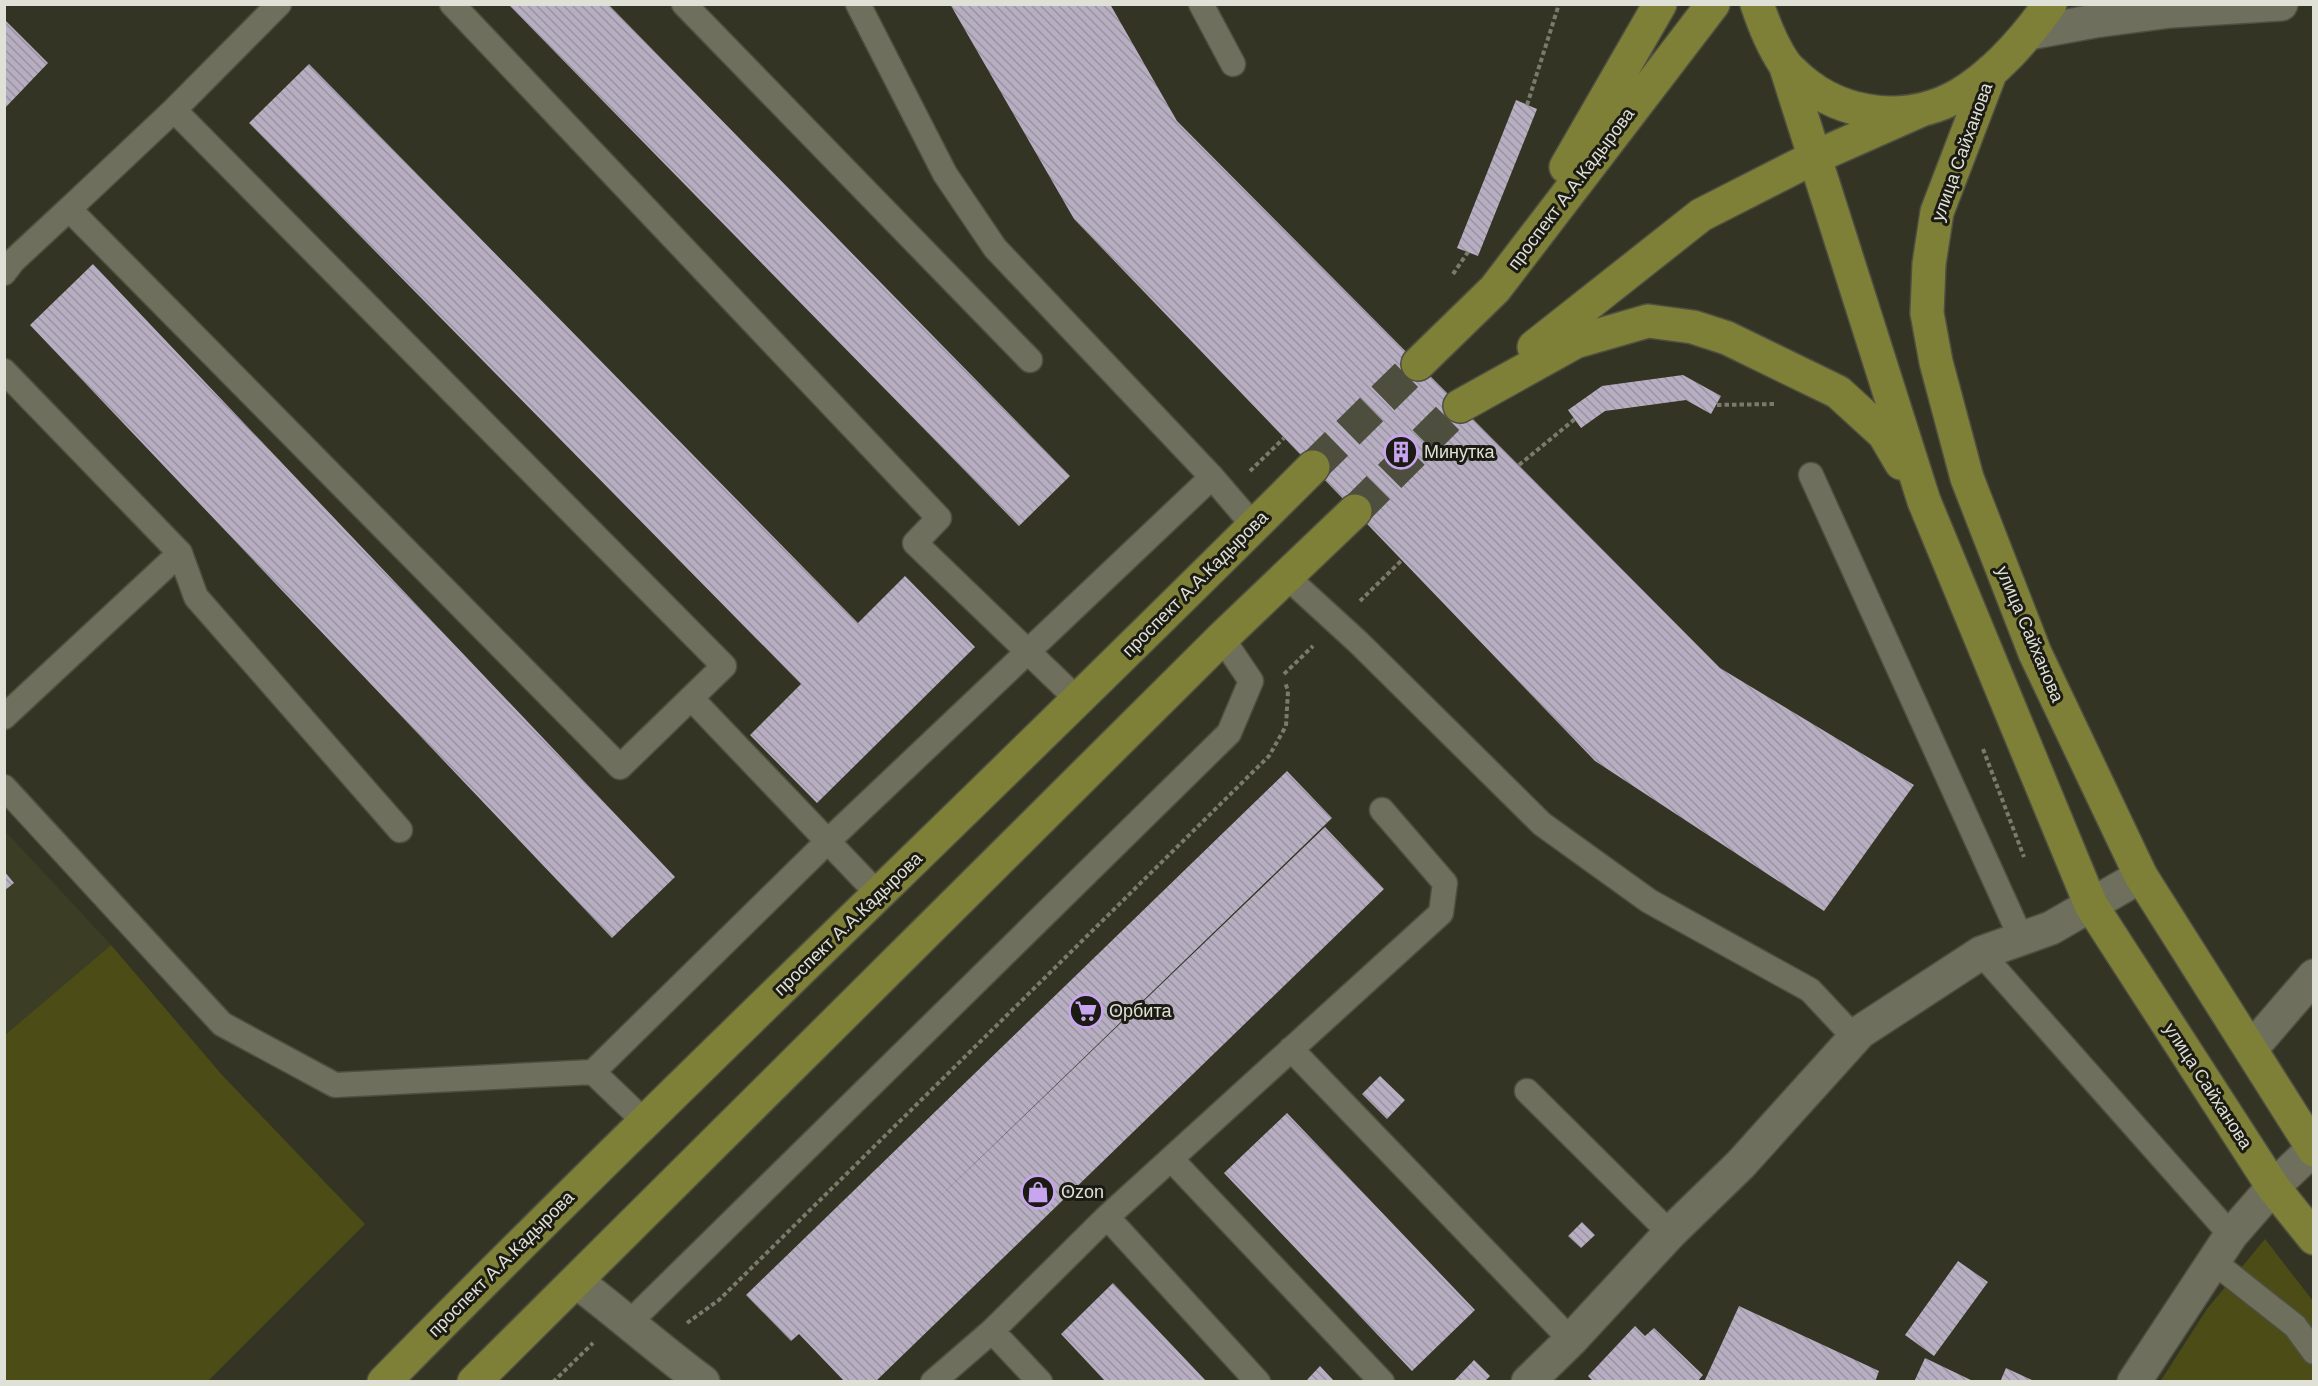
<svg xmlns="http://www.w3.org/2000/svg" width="2318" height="1386" font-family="Helvetica,sans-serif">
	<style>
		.built { fill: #3c3d25 }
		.green { fill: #4c4d16 }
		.building { fill: url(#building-back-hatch) }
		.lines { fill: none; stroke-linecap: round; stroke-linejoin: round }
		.primary-tunnel { stroke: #4d4e3e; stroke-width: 33; stroke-dasharray: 33 16; stroke-linecap: butt }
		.lane-casing { stroke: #4e4f40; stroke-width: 27 }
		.street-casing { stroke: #4e4f40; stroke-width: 36 }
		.secondary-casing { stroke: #4e4f40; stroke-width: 36 }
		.primary-casing { stroke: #4e4f40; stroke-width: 36 }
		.path { stroke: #7a7b6c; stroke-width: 4; stroke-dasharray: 4.5 3; stroke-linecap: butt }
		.lane { stroke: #6e6f5c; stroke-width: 24 }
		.street { stroke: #6e6f5c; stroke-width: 33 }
		.secondary { stroke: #6e6f5c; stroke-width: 33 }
		.primary { stroke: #7f8037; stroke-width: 33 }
		.labels { text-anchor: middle; stroke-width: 6; stroke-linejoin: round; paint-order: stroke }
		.street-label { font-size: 18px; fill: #e0e1d6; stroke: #1b1b13 }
		.poi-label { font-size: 18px; fill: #e0e1d6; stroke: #1b1b13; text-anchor: start }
	</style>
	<defs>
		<pattern id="building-back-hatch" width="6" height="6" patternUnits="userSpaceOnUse" patternTransform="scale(1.5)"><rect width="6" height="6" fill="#b7aec2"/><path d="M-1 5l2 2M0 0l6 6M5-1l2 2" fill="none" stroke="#9a94a2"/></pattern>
	</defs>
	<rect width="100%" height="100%" fill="#333423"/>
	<path class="built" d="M5 831 111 945 5 1035Z"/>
	<path class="green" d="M111 945 222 1075 365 1224 208 1381H5V1035Z
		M2265 1239 2313 1301V1381L2160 1382 2207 1309Z"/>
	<path class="building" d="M508 4H608L1070 476 1019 526Z
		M950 4H1110L1177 121 1720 668 1914 785 1824 911 1595 761 1074 219Z
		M5 20 48 63 5 108Z
		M309 64 858 623 905 576 975 647 817 803 750 735 801 684 249 123Z
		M1516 100 1537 109 1478 256 1457 248Z
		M93 264 675 877 612 938 30 325Z
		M1683 375 1721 396 1711 414 1686 400 1605 411 1581 428 1568 410 1602 386Z
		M1287 771 1332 818 923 1213 1325 827 1384 889 875 1382H845L799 1334 791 1341 746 1295Z
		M4 871 14 883 4 891Z
		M1380 1076 1405 1100 1387 1119 1362 1094Z
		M1287 1113 1475 1310 1412 1371 1224 1173Z
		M1582 1222 1595 1235 1581 1248 1568 1236Z
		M1958 1261 1988 1282 1934 1356 1905 1335Z
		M1113 1283 1207 1382H1106L1061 1334Z
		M1739 1306 1879 1371 1875 1382H1704Z
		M1635 1326 1645 1336 1654 1328 1703 1375 1697 1382H1594L1588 1376Z
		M1925 1358 1975 1382H1914Z
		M1474 1360 1490 1376 1484 1382H1453Z
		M1320 1366 1335 1382H1305Z
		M2006 1368 2036 1382H2000Z"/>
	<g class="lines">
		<path class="primary-tunnel" d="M1313 467 1418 364
			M1355 511 1460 406"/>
		<defs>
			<path id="lane" d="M452 4 939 518 915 543 1078 700
				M684 4 1030 360
				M858 4 945 174 995 248 1212 477 1254 526
				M1201 4 1233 64
				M174 110 69 209 620 767 724 666 174 110 279 4
				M4 273 13 261 69 209
				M4 371 180 553 196 597 400 830
				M1811 475 2022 940
				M1287 577 1358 642 1542 824 1649 901 1810 990 1855 1038
				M691 698 878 894
				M4 717 180 553
				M4 787 222 1024 335 1085 593 1072 644 1121
				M1981 953 2231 1235
				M1291 1049 1571 1340
				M593 1072 827 842 1212 477
				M1527 1091 1670 1233
				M1171 1159 1382 1382
				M1107 1217 1258 1382
				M2214 1262 2295 1326 2314 1352
				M629 1323 1229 733 1251 681 1222 638
				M992 1331 1040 1382
				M933 1382 992 1331 1107 1217 1441 913 1445 883 1382 810"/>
			<path id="street" d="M2251 1049 2314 976
				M576 1281C619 1314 659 1349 703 1382
				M1528 1382 1571 1340 1670 1233 1741 1164 1860 1032 1981 953 2051 928 2141 876
				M2134 1382 2231 1235 2273 1187 2313 1149"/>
			<path id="secondary" d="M2029 33 2095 21 2171 11 2281 4"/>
			<path id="primary" d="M1757 4C1764 25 1772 45 1784 63 1788 69 1795 74 1800 79 1844 117 1908 124 1959 95 1996 73 2025 39 2050 4
				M1785 64 1924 501 2091 905 2273 1187 2314 1238
				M1991 71 1937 212 1929 264 1927 313 1936 362 1967 478 2035 653 2141 876 2314 1150
				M1566 167 1660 4
				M1534 347 1701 215 1813 158 1919 111
				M1418 364 1495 289 1713 4
				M1460 406 1575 342 1648 321 1693 327 1727 338 1838 392 1884 434 1901 463
				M384 1382C689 1072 1006 775 1313 467
				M474 1382 1222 638 1355 511"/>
		</defs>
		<use href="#lane" class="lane-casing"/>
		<use href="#street" class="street-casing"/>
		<use href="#secondary" class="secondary-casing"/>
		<use href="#primary" class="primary-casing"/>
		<path class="path" d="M1527 105 1559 4
			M1453 274 1468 252
			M1717 405 1774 404
			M1519 465 1575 419
			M1250 471 1284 438
			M1360 601 1402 560
			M1284 674 1313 646
			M1983 749 2024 857
			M687 1323 719 1300 1269 756 1286 726 1288 691 1285 682
			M553 1382 593 1343"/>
		<use href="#lane" class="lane"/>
		<use href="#street" class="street"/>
		<use href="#secondary" class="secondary"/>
		<use href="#primary" class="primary"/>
	</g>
	<defs>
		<symbol id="building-ring" viewBox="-11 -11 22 22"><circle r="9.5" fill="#1b1b13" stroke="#c8a6ef" stroke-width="1.5"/><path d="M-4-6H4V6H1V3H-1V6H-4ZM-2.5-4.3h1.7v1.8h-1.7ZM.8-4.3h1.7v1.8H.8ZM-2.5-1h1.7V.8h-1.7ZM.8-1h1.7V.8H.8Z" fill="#c8a6ef"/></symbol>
		<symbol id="supermarket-ring" viewBox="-11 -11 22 22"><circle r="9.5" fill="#1b1b13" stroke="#c8a6ef" stroke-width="1.5"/><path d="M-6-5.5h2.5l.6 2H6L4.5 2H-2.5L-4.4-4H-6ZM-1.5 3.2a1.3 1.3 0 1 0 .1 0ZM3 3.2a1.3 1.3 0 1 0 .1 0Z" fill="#c8a6ef"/></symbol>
		<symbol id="shop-ring" viewBox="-11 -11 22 22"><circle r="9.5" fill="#1b1b13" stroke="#c8a6ef" stroke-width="1.5"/><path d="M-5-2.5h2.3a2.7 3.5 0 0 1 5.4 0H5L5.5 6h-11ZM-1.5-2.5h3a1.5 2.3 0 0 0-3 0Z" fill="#c8a6ef"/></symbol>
	</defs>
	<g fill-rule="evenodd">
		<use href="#building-ring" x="1382" y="433" width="38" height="38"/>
		<use href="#supermarket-ring" x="1067" y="992" width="38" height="38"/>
		<use href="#shop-ring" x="1019" y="1173" width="38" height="38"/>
	</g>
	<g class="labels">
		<g class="street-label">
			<text transform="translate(1962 152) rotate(-70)" y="6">улица Сайханова</text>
			<text transform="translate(1571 189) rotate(-53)" y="6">проспект А.А.Кадырова</text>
			<text transform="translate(1195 584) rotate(-45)" y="6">проспект А.А.Кадырова</text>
			<text transform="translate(2030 634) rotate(67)" y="6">улица Сайханова</text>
			<text transform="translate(848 924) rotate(-44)" y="6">проспект А.А.Кадырова</text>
			<text transform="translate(2208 1086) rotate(57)" y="6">улица Сайханова</text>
			<text transform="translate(501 1264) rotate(-45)" y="6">проспект А.А.Кадырова</text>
		</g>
		<g class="poi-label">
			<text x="1424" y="458">Минутка</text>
			<text x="1109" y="1017">Орбита</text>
			<text x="1061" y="1198">Ozon</text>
		</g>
	</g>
	<rect width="2318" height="1386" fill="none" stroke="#e0e1d6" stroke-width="12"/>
</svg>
